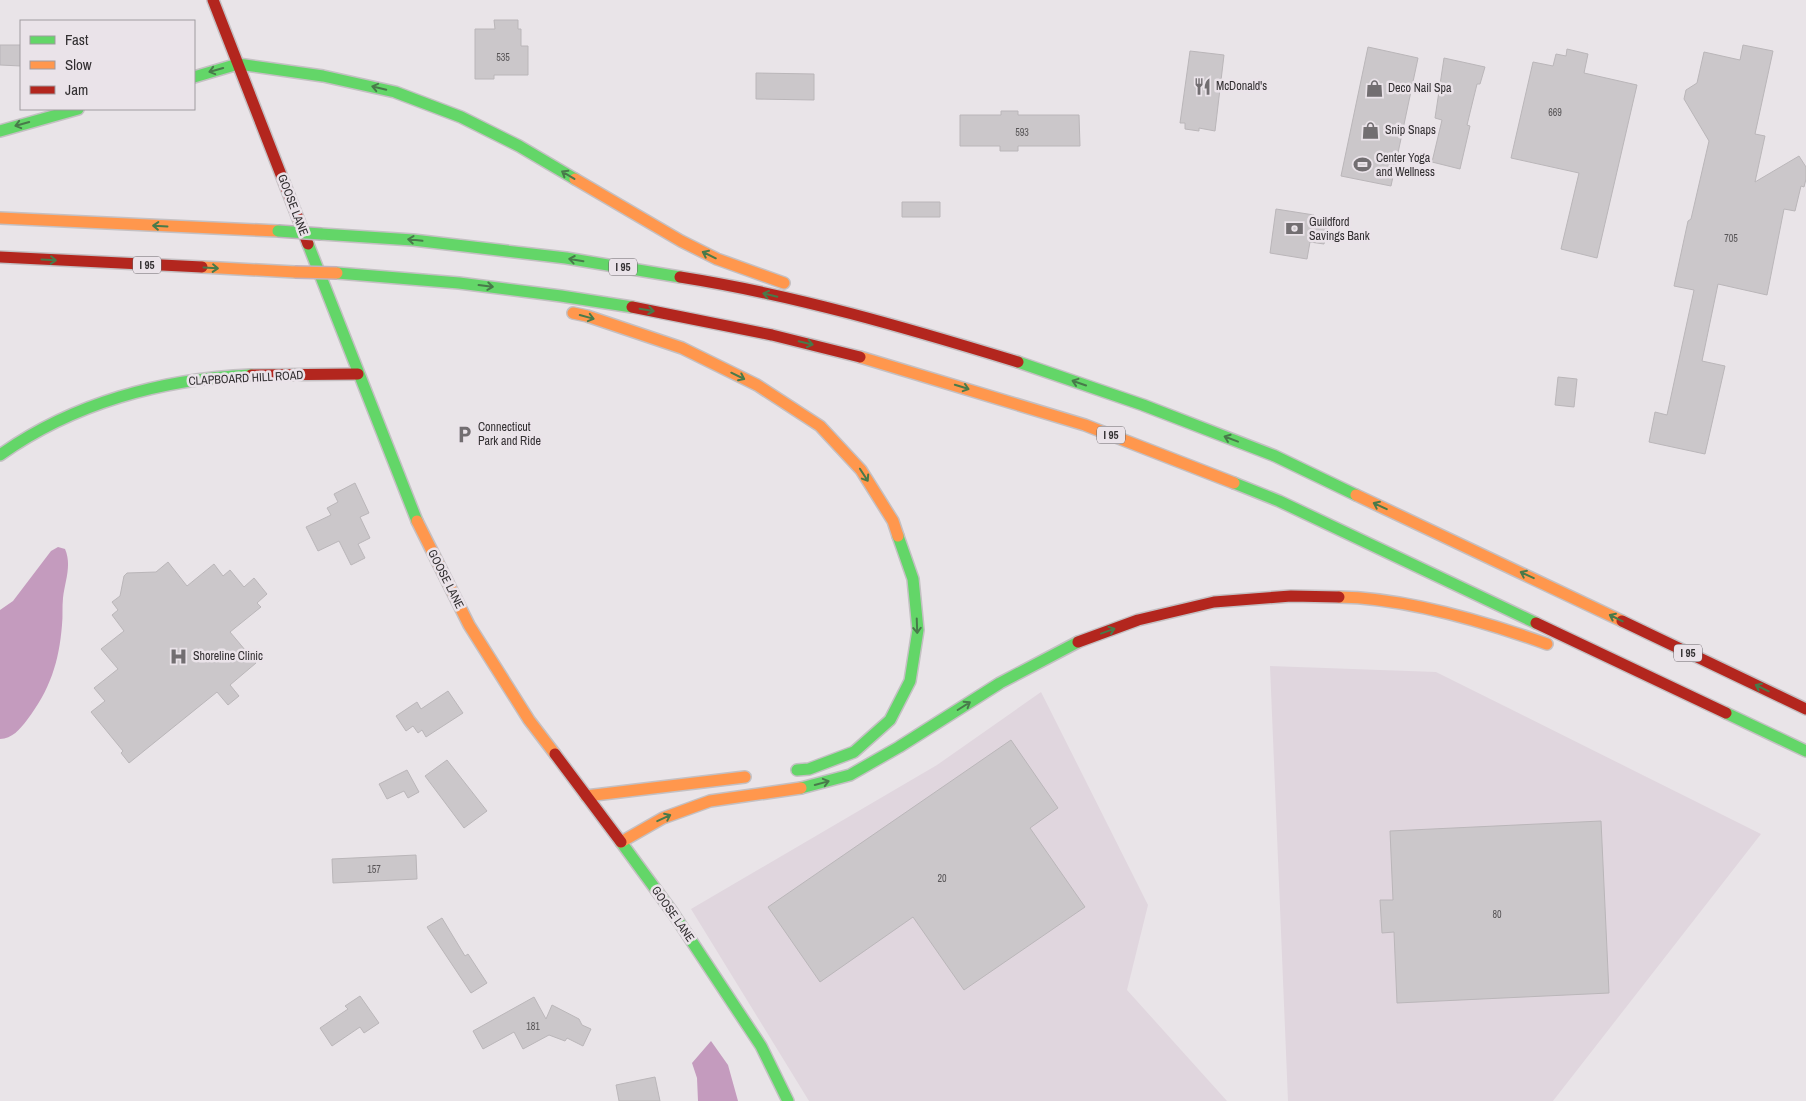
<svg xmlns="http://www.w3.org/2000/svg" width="1806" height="1101" font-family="'Archivo Narrow',sans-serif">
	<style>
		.built { fill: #e0d6de }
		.water { fill: #c49bbe }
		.building { fill: #cbc7ca; stroke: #bab6b9 }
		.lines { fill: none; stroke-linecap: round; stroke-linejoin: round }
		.fast-casing { stroke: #c4c0c3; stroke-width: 14 }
		.slow-casing { stroke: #c4c0c3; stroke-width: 14 }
		.jam-casing { stroke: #c4c0c3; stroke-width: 14 }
		.fast { stroke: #63d668; stroke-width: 11 }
		.slow { stroke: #ff974d; stroke-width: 11 }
		.jam { stroke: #b3261e; stroke-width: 11 }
		.fast-bridge-casing { stroke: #c0b2be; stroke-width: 14; stroke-linecap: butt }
		.slow-bridge-casing { stroke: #c0b2be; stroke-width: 14; stroke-linecap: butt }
		.fast-bridge { stroke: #63d668; stroke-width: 11 }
		.slow-bridge { stroke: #ff974d; stroke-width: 11 }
		.oneway { stroke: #487a4a }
		.labels { text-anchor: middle; stroke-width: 5; stroke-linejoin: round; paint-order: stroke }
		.number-label { font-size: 10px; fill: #585557 }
		.shield { fill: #eae3e9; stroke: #696568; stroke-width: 1 }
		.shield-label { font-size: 11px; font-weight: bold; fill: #322f31 }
		.poi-label { font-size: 12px; fill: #322f31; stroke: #eae3e9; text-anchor: start }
		.street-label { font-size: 12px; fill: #322f31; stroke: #eae3e9 }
	</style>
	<rect width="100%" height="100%" fill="#e9e4e8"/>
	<path class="built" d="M1270 666 1436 672 1761 834 1553 1101H1288Z
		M1041 692 1148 905 1127 990 1227 1101H809L691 909 937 765Z"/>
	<path class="water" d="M58 547 65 549C72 565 65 581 63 598 62 607 63 616 62 625 59 662 50 690 27 720 20 729 12 739 0 739V610L13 601 51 551Z
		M711 1041 728 1065 738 1101H698L697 1078 692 1063Z"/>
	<path class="building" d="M494 20H518V29H521V46H528V75H494V79H475V29H495Z
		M0 45H21V66L0 65Z
		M1743 45 1773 51 1755 134 1765 136 1755 182 1799 156 1806 167V179L1804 187 1801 186 1795 211 1784 209 1767 295 1718 284 1702 361 1725 366 1705 454 1649 442 1655 412 1667 415 1694 290 1674 286 1688 221 1691 219 1709 141 1684 99 1686 90 1697 83 1704 52 1740 60Z
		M1368 47 1418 58 1391 186 1341 176Z
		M1567 49 1588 54 1584 73 1637 85 1597 258 1561 249 1579 173 1511 158 1533 62 1553 66 1556 54 1566 56Z
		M1190 51 1224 55 1215 131 1199 128V131L1185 129V123H1180Z
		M1444 58 1485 67 1480 84H1477L1467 125 1470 126 1460 169 1432 162 1442 120 1435 118Z
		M756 73 814 74V100L756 99Z
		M1001 111H1018V115H1079L1080 146H1018V151H1000V146H960V115H1001Z
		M902 202H940V217H902Z
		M1276 209 1314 215 1312 226 1327 228 1324 244 1310 242 1307 259 1270 253Z
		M1558 377 1577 379 1574 407 1555 405Z
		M355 483 369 513 360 517 370 538 358 544 365 558 351 565 339 541 318 551 306 527 331 515 327 508 338 502 334 494Z
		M168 562 187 586 214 564 223 576 230 570 244 587 254 578 267 594 257 603 261 607 230 632 256 663 230 685 239 696 228 705 217 692 129 763 121 753 123 751 91 712 105 701 94 688 118 669 101 649 124 631 112 615 118 610 112 602 120 596 124 576 127 573 156 572Z
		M448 691 463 713 426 737 422 730 418 733 413 726 406 731 396 716 417 702 421 709Z
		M1011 740 1058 808 1030 828 1085 907 964 990 913 917 820 982 768 907Z
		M447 760 487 811 464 828 425 776Z
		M407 770 419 792 408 798 404 791 387 799 379 784Z
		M1601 821 1609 993 1397 1003 1394 932 1382 933 1380 900H1393L1390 831Z
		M416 855 417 879 333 883 332 859Z
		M442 918 465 956 468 954 487 983 471 993 427 927Z
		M360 996 379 1023 364 1033 360 1027 332 1046 320 1028 348 1009 345 1006Z
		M534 997 546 1019 552 1005 579 1019 582 1025 591 1029 583 1046 567 1038 565 1041 549 1035 523 1049 514 1032 483 1049 473 1031Z
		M655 1077 660 1101H619L616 1085Z"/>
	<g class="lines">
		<defs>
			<path id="fast" d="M194 77 238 64 323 76 395 92 461 117 519 146 575 179
				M0 131 78 109
				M321 234 413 240 566 258 680 277
				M308 244 417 521
				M337 273 459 283 561 296 632 307
				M1018 362 1143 405 1275 456 1356 495
				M0 455C73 403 162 379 251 375
				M1234 483 1279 501 1536 623
				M1726 713 1806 751
				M797 770 809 769 854 752 890 720 910 681 918 630 913 579 898 536
				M801 788 850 775 899 747 1000 683 1078 642
				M621 842 673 913 761 1046 788 1101"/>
			<path id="slow" d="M575 179 681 241 717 259 784 283
				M0 218 278 231
				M202 267 295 272
				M573 313 587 316 682 348 757 385 820 426 861 470 893 521 898 536
				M860 357 1085 425 1234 483
				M1356 495 1622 621
				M417 521 469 625 529 720 555 754
				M1339 597C1407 598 1483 621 1547 644
				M586 796 745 777
				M621 842 663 818 710 801 801 788"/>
			<path id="jam" d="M213 0 308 244
				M0 257 202 267
				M680 277C795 295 907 328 1018 362
				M632 307 772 335 860 357
				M251 375 358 374
				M1622 621 1806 709
				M1536 623 1726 713
				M1078 642 1138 620 1214 602 1291 596 1339 597
				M555 754 621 842"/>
		</defs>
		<use href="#fast" class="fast-casing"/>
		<use href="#slow" class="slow-casing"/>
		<use href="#jam" class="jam-casing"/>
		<use href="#fast" class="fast"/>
		<use href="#slow" class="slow"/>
		<use href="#jam" class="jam"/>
		<defs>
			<path id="fast-bridge" d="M278 231 321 234"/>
			<path id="slow-bridge" d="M295 272 337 273"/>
		</defs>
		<use href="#fast-bridge" class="fast-bridge-casing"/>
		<use href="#slow-bridge" class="slow-bridge-casing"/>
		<use href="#fast-bridge" class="fast-bridge"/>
		<use href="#slow-bridge" class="slow-bridge"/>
	</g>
	<defs><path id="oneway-shaft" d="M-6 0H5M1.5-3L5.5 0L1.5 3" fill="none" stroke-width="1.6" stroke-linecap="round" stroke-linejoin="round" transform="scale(1.25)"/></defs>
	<g class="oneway">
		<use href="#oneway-shaft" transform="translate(216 70) rotate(164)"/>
		<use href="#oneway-shaft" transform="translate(379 88) rotate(-166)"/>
		<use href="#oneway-shaft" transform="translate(22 124) rotate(164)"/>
		<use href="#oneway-shaft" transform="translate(568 175) rotate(-149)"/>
		<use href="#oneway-shaft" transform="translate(160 226) rotate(-177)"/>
		<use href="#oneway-shaft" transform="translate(415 240) rotate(-174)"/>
		<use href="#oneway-shaft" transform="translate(709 255) rotate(-154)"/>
		<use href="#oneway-shaft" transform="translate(49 260) rotate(3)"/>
		<use href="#oneway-shaft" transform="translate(576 260) rotate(-171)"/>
		<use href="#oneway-shaft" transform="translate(211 268) rotate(3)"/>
		<use href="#oneway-shaft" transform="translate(486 286) rotate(7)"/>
		<use href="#oneway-shaft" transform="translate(770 295) rotate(-167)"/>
		<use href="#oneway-shaft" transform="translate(647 310) rotate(9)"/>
		<use href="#oneway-shaft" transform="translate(587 317) rotate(15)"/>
		<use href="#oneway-shaft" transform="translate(806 343) rotate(14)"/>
		<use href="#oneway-shaft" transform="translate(738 376) rotate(26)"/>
		<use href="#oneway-shaft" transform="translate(1079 383) rotate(-161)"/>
		<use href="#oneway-shaft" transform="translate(962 387) rotate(17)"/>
		<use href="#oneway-shaft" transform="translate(1231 439) rotate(-159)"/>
		<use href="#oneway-shaft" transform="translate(864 475) rotate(57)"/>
		<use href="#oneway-shaft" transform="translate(1380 506) rotate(-155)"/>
		<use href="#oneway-shaft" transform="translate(1527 575) rotate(-155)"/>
		<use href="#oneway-shaft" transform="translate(1616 618) rotate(-154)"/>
		<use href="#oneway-shaft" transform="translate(917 626) rotate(88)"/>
		<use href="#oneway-shaft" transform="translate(1108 631) rotate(-20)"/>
		<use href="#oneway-shaft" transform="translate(1762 688) rotate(-154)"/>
		<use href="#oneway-shaft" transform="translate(964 706) rotate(-32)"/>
		<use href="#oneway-shaft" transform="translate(822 783) rotate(-15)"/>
		<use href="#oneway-shaft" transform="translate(664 818) rotate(-25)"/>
	</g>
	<defs>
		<symbol id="restaurant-bare" viewBox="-9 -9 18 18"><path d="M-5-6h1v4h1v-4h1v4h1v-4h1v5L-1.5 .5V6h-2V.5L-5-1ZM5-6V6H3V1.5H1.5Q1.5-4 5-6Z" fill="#726e71" stroke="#eae3e9" stroke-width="2.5" paint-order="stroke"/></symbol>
		<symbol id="shop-bare" viewBox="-9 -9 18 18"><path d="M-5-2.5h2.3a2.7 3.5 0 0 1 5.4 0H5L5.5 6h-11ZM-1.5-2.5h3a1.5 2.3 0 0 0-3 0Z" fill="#726e71" stroke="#eae3e9" stroke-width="2.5" paint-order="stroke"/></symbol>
		<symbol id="stadium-bare" viewBox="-9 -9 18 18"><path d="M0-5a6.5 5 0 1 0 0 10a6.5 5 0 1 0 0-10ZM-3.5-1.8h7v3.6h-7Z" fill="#726e71" stroke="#eae3e9" stroke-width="2.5" paint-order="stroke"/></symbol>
		<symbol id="bank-bare" viewBox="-9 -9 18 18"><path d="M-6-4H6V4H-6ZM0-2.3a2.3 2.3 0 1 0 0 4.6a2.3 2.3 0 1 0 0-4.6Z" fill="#726e71" stroke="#eae3e9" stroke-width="2.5" paint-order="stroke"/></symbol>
		<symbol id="parking-bare" viewBox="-9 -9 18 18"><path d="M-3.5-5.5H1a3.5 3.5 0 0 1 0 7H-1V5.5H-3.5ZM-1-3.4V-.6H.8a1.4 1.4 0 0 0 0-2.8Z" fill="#726e71" stroke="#eae3e9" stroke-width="2.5" paint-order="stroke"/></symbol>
		<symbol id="hospital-bare" viewBox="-9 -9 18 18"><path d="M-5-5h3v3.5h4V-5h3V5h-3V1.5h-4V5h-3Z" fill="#726e71" stroke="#eae3e9" stroke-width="2.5" paint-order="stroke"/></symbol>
	</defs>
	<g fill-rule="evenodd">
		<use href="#restaurant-bare" x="1190" y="74" width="25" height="25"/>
		<use href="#shop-bare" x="1362" y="76" width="25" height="25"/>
		<use href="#shop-bare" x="1358" y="118" width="25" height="25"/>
		<use href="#stadium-bare" x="1350" y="152" width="25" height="25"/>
		<use href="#bank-bare" x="1282" y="216" width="25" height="25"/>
		<use href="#parking-bare" x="452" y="422" width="25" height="25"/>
		<use href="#hospital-bare" x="166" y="644" width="25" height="25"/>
	</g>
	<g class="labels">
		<g class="number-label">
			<text x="503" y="61">535</text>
			<text x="1555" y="116">669</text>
			<text x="1022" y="136">593</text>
			<text x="1731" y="242">705</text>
			<text x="374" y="873">157</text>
			<text x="942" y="882">20</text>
			<text x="1497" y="918">80</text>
			<text x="533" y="1030">181</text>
		</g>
		<g class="shield">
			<rect x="133" y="256.5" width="28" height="17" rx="4"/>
			<rect x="609" y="258.5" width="28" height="17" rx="4"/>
			<rect x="1097" y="426.5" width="28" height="17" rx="4"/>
			<rect x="1674" y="644.5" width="28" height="17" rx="4"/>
		</g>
		<g class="shield-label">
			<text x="147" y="269">I 95</text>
			<text x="623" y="271">I 95</text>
			<text x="1111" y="439">I 95</text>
			<text x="1688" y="657">I 95</text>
		</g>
		<g class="poi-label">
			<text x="1216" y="90">McDonald's</text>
			<text x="1388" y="92">Deco Nail Spa</text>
			<text x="1385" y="134">Snip Snaps</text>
			<text x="1376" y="162">Center Yoga<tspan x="1376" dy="14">and Wellness</tspan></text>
			<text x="1309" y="226">Guildford<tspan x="1309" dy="14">Savings Bank</tspan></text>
			<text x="478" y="431">Connecticut<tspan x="478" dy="14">Park and Ride</tspan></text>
			<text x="193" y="660">Shoreline Clinic</text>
		</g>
		<g class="street-label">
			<text transform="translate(293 205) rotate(69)" y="4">GOOSE LANE</text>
			<text transform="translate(246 378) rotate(-3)" y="4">CLAPBOARD HILL ROAD</text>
			<text transform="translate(446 579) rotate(63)" y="4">GOOSE LANE</text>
			<text transform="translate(673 914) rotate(55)" y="4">GOOSE LANE</text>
		</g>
	</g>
	<rect x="20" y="20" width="175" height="90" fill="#eae3e9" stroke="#a09b9f"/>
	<rect x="30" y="36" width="25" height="8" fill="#63d668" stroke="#a09b9f"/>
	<text x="65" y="45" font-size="15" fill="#322f31">Fast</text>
	<rect x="30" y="61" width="25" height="8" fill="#ff974d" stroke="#a09b9f"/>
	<text x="65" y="70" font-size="15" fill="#322f31">Slow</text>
	<rect x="30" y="86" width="25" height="8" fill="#b3261e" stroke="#a09b9f"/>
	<text x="65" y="95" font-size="15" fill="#322f31">Jam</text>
</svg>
